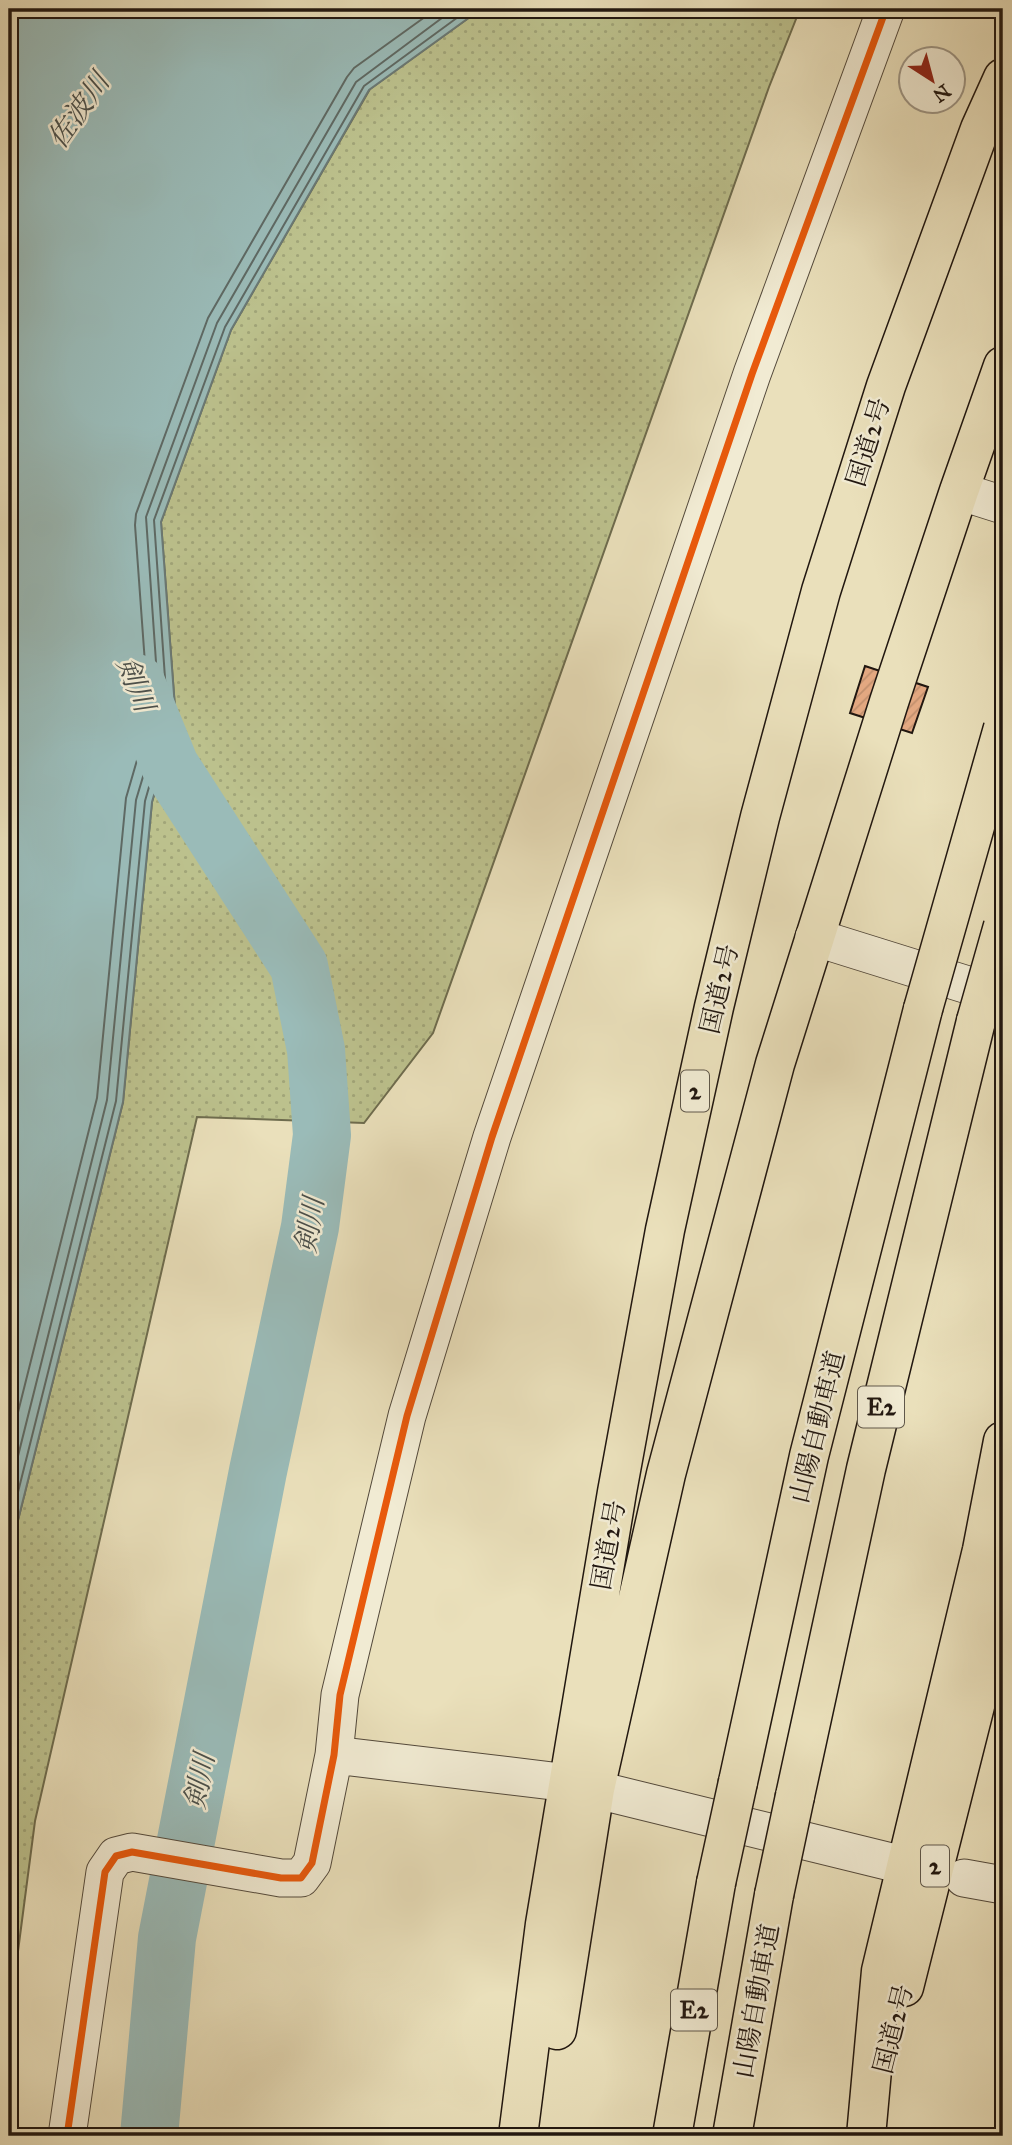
<svg xmlns="http://www.w3.org/2000/svg" width="1012" height="2145" font-family="'IM FELL Great Primer','Noto Serif JP',serif">
	<style>
		.grass { fill: url(#grass-dots); stroke: #6e6c4e; stroke-width: 2 }
		.water { fill: #9abbb8; stroke: #6a7975; stroke-width: 2 }
		.lines { fill: none; stroke-linecap: round; stroke-linejoin: round }
		.shore { stroke: #5e6964; stroke-width: 2 }
		.river { stroke: #9abbb8; stroke-width: 58 }
		.building { fill: url(#building-hatch); stroke: #211710; stroke-width: 2 }
		.minor-casing { stroke: #53493b; stroke-width: 39 }
		.highway-casing { stroke: #211710; stroke-width: 41 }
		.minor { stroke: #f1ebd3; stroke-width: 37 }
		.highway { stroke: #eae0bb; stroke-width: 38 }
		.highway-bridge-casing { stroke: #211710; stroke-width: 41; stroke-linecap: butt }
		.highway-bridge { stroke: #eae0bb; stroke-width: 38 }
		.cycleway-casing { stroke: #f1ebd3; stroke-width: 11 }
		.cycleway { stroke: #e8590c; stroke-width: 7 }
		.labels { text-anchor: middle; stroke-width: 5; stroke-linejoin: round; paint-order: stroke }
		.shield { fill: #f1ebd3; stroke: #5f574a; stroke-width: 2 }
		.shield-label { font-size: 24px; font-weight: bold; fill: #211710 }
		.street-label { font-size: 26px; fill: #211710; stroke: #f1ebd3 }
		.water-label { font-size: 28px; font-style: italic; fill: #4b504b; stroke: #f1ebd3 }
	</style>
	<defs>
		<pattern id="grass-dots" width="8" height="8" patternUnits="userSpaceOnUse" patternTransform="scale(1.75)"><rect width="8" height="8" fill="#bcc18d"/><path d="M2 2h.1M6 6h.1" fill="none" stroke="#a1a579" stroke-width="1.8" stroke-linecap="round"/></pattern>
		<pattern id="building-hatch" width="6" height="6" patternUnits="userSpaceOnUse" patternTransform="scale(1.75)"><rect width="6" height="6" fill="#e3a881"/><path d="M-1 1l2-2M0 6l6-6M5 7l2-2" fill="none" stroke="#c2906e"/></pattern>
	</defs>
	<rect width="100%" height="100%" fill="#eae0bb"/>
	<filter id="stains"><feTurbulence type="fractalNoise" baseFrequency=".00286" numOctaves="4"/><feColorMatrix values="0 0 0 0 .2 0 0 0 0 .09 0 0 0 0 .02 0 0 0 .5 -.17"/></filter>
	<radialGradient id="worn" r=".72"><stop offset=".6" stop-color="#630" stop-opacity="0"/><stop offset="1" stop-color="#630" stop-opacity=".3"/></radialGradient>
	<path class="grass" d="M481 9H800L769 87 433 1033 364 1123 197 1117 35 1821 9 2020V1556L123 1102 152 802 176 721 161 522 231 330 370 89Z"/>
	<path class="water" d="M9 9H481L369 90 231 330 161 522 176 721 152 802 123 1102 9 1556Z"/>
	<g class="lines">
		<path class="shore" d="M9 1448 97 1098 126 798 149 719 135 525 136 514 208 318 347 77 354 68 436 9
			M9 1492 107 1100 136 800 160 720 146 517 217 323 356 82 454 9
			M9 1528 116 1101 145 801 168 721 154 520 225 327 364 86 469 9"/>
		<path class="river" d="M136 683 170 766 299 966 316 1050 322 1135 310 1227 258 1471 167 1938 149 2136"/>
	</g>
	<path class="building" d="M865 666 928 687 912 733 850 713Z"/>
	<g class="lines">
		<defs>
			<path id="minor" d="M959 491 1003 505
				M814 937 1003 996
				M334 1755 569 1783 895 1863
				M964 1878 1003 1885
				M67 2136 105 1872 116 1856 132 1852 281 1878H301L312 1863 334 1755 340 1695 407 1416 492 1137 752 374 886 9"/>
			<path id="highway" d="M738 1782 809 1456 923 1009
				M795 1796 866 1469 976 1021
				M904 1987 1003 1595
				M557 2030 595 1789 617 1691 666 1474 775 1064 889 702 959 491 1003 366
				M518 2136 545 1924 617 1492 665 1230 714 1007 760 817 821 591 886 386 980 129 1003 78
				M672 2136 716 1883
				M732 2136 774 1895
				M866 2136 881 1971 982 1550 1003 1441"/>
		</defs>
		<use href="#minor" class="minor-casing"/>
		<use href="#highway" class="highway-casing"/>
		<use href="#minor" class="minor"/>
		<use href="#highway" class="highway"/>
		<defs>
			<path id="highway-bridge" d="M923 1009 1003 728
				M976 1021 1003 926
				M716 1883 738 1782
				M774 1895 795 1796"/>
		</defs>
		<use href="#highway-bridge" class="highway-bridge-casing"/>
		<use href="#highway-bridge" class="highway-bridge"/>
		<defs>
			<path id="cycleway" d="M67 2136 105 1872 116 1856 132 1852 281 1878H301L312 1863 334 1755 340 1695 407 1416 492 1137 752 374 886 9"/>
		</defs>
		<use href="#cycleway" class="cycleway-casing"/>
		<use href="#cycleway" class="cycleway"/>
	</g>
	<g class="labels">
		<g class="shield">
			<rect x="681" y="1070.5" width="28" height="41" rx="5"/>
			<rect x="858" y="1386.5" width="46" height="41" rx="5"/>
			<rect x="921" y="1845.5" width="28" height="41" rx="5"/>
			<rect x="671" y="1989.5" width="46" height="41" rx="5"/>
		</g>
		<g class="shield-label">
			<text x="695" y="1099">2</text>
			<text x="881" y="1415">E2</text>
			<text x="935" y="1874">2</text>
			<text x="694" y="2018">E2</text>
		</g>
		<g class="street-label">
			<text transform="translate(868 442) rotate(-73)" y="9">国道2号</text>
			<text transform="translate(719 989) rotate(-77)" y="9">国道2号</text>
			<text transform="translate(817 1427) rotate(-76)" y="9">山陽自動車道</text>
			<text transform="translate(608 1545) rotate(-80)" y="9">国道2号</text>
			<text transform="translate(756 2001) rotate(-80)" y="9">山陽自動車道</text>
			<text transform="translate(893 2029) rotate(-76)" y="9">国道2号</text>
		</g>
		<g class="water-label">
			<text transform="translate(78 110) rotate(-55)" y="10">佐波川</text>
			<text transform="translate(136 684) rotate(68)" y="10">剣川</text>
			<text transform="translate(309 1225) rotate(-81)" y="10">剣川</text>
			<text transform="translate(199 1781) rotate(-79)" y="10">剣川</text>
		</g>
	</g>
	<rect width="1012" height="2145" fill="none" stroke="#eae0bb" stroke-width="35"/>
	<rect x="10" y="10" width="991" height="2124" fill="none" stroke="#211710" stroke-width="3.5"/>
	<rect x="18" y="18" width="977" height="2110" fill="none" stroke="#211710" stroke-width="2"/>
	<g transform="translate(932 80) rotate(144)"><circle r="33" fill="#f1ebd3" stroke="#9e9685" stroke-width="2"/>
	<path d="M0-5L12 26L0 18L-12 26Z" fill="#8f2418"/>
	<text y="-10" font-size="19" font-weight="bold" text-anchor="middle" fill="#211710">N</text>
	</g>
	<rect width="100%" height="100%" filter="url(#stains)"/>
	<rect width="100%" height="100%" fill="url(#worn)"/>
</svg>
